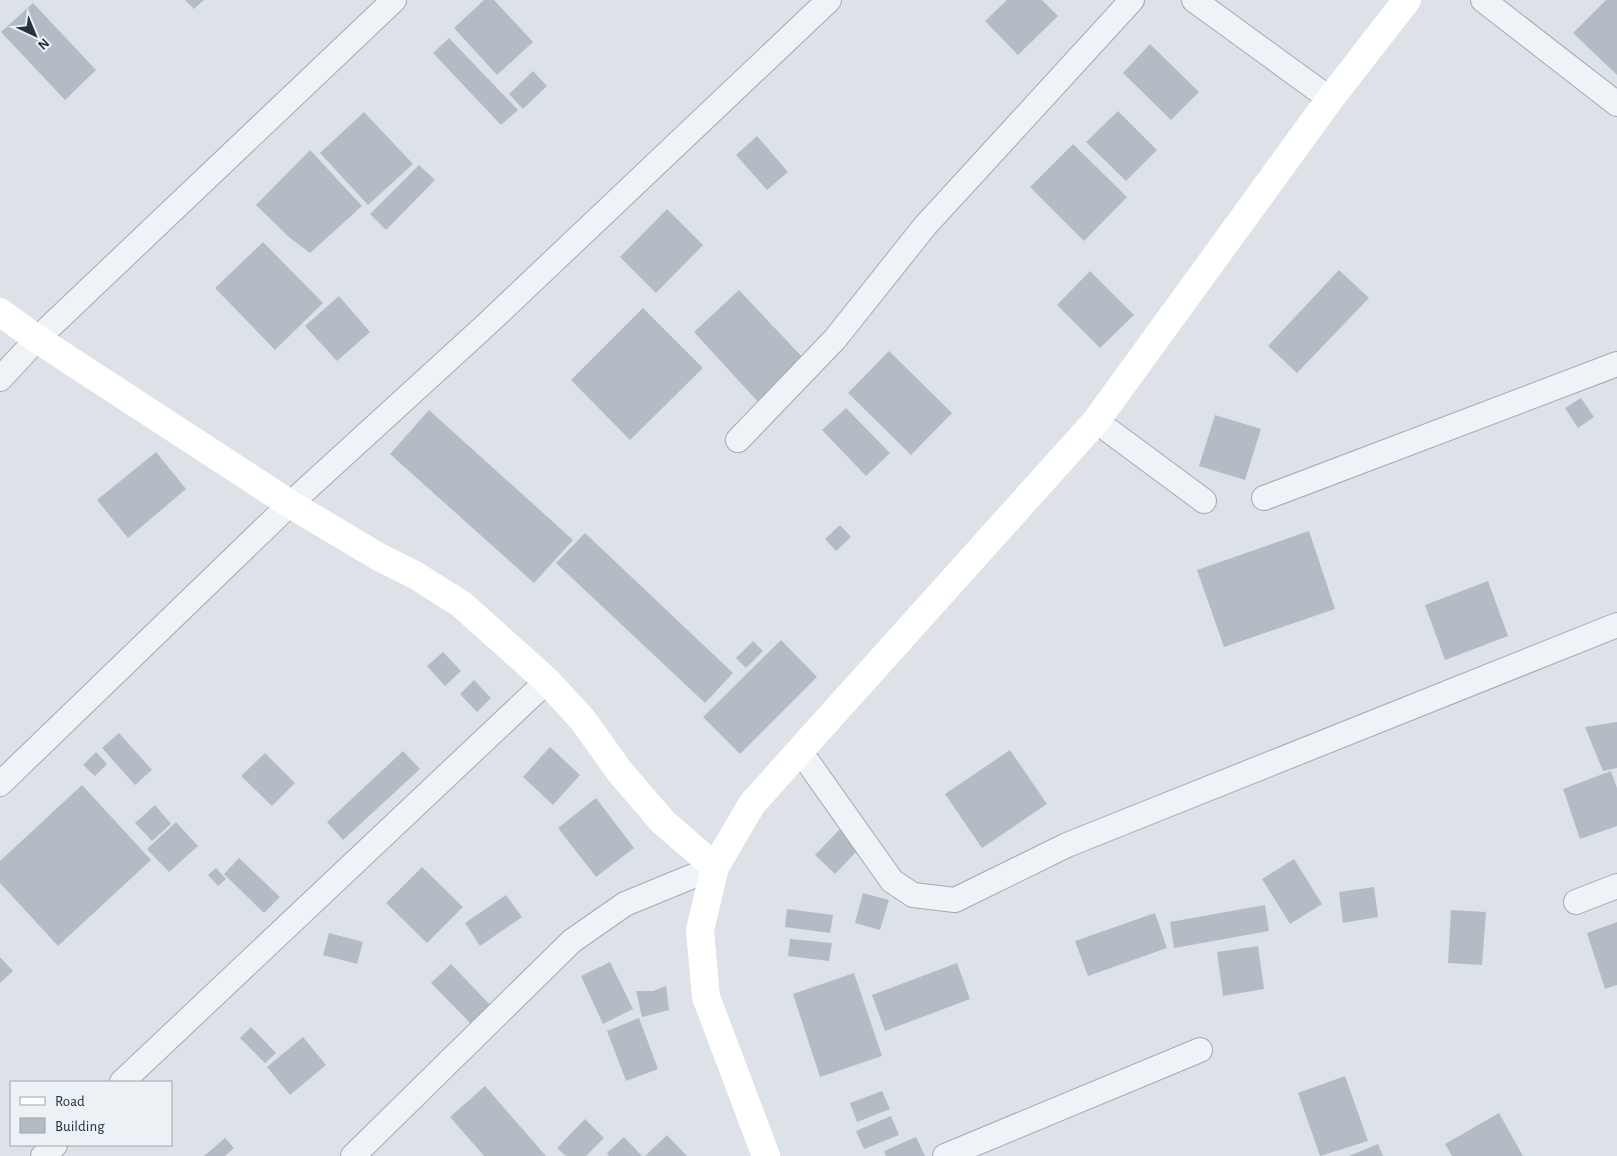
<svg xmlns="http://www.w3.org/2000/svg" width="1617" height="1156" font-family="'Alegreya Sans',sans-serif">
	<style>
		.building { fill: #b3bcc5 }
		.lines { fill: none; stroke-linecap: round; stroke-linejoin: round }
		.street-casing { stroke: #a1aab2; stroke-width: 26 }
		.street { stroke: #eff2f6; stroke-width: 24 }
		.secondary { stroke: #fff; stroke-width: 28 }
	</style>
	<rect width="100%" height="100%" fill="#dce2e8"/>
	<path class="building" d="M185 0H204L194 9Z
		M484 0H494L533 42 497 75 454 28Z
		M1007 0H1042L1058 16 1018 55 985 21Z
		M1606 0H1617V75L1573 33Z
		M33 3 96 70 65 100 1 32Z
		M449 38 518 110 501 125 433 53Z
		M1150 44 1199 92 1171 120 1123 73Z
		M533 71 547 86 523 109 509 94Z
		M1118 111 1157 150 1126 181 1086 142Z
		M364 112 413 164 368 205 320 153Z
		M757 136 788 172 767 190 736 155Z
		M1073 144 1127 197 1084 241 1030 187Z
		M310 150 362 206 310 253 290 238 256 205Z
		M419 165 435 180 386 230 370 214Z
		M667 209 703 245 656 293 620 257Z
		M263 242 323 303 275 350 215 288Z
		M1339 270 1369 298 1297 373 1268 346Z
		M1090 271 1134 315 1100 348 1057 305Z
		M739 290 805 360 759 403 694 332Z
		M339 296 370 332 337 361 305 326Z
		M643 308 703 368 630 440 571 380Z
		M889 351 952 413 911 455 848 393Z
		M1581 398 1594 417 1578 428 1565 408Z
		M846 408 890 453 866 476 822 430Z
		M429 410 573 540 534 583 390 454Z
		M1215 415 1261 429 1245 480 1199 466Z
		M156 452 186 489 128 538 97 500Z
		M840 525 851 537 836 551 825 539Z
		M1309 531 1335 609 1224 647 1197 570Z
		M585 533 733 673 705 703 556 563Z
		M1488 581 1508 636 1445 660 1425 605Z
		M781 640 817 677 740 754 703 717Z
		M753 641 763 651 746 668 736 658Z
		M443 652 461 671 445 686 427 666Z
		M474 680 491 698 477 712 460 694Z
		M1617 722V768L1603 771 1585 727Z
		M119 733 152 770 135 785 102 748Z
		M550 747 580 775 553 805 523 777Z
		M1010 750 1047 804 982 848 945 794Z
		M403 751 420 769 343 840 327 822Z
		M96 752 107 764 95 776 83 765Z
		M265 753 295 783 272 806 241 776Z
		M1611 771 1617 788V826L1580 839 1563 789Z
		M82 785 151 860 58 946 0 883V861Z
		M596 798 634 848 596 877 558 828Z
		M155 805 171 824 152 841 135 823Z
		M176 822 198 846 169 872 147 849Z
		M840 829 860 848 835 874 815 855Z
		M239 858 280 897 264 913 224 874Z
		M1294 859 1322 904 1290 924 1262 879Z
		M422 867 463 907 427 943 386 903Z
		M216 868 226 879 218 886 208 875Z
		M1374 887 1378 917 1343 923 1339 892Z
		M863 893 889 900 880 930 855 923Z
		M506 895 522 917 480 946 465 923Z
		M1265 905 1269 931 1174 948 1170 922Z
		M787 909 833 915 830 933 785 927Z
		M1451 910 1486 912 1482 965 1448 963Z
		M1155 913 1167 948 1088 976 1075 941Z
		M1617 922V985L1605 989 1587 933Z
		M329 933 363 942 357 964 323 955Z
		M790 939 832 943 829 961 788 956Z
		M1258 946 1264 989 1223 996 1217 952Z
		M0 957 13 971 0 983Z
		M610 962 633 1009 603 1024 581 976Z
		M957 963 970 999 885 1031 872 995Z
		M451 964 496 1011 477 1030 431 983Z
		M854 973 882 1056 820 1077 793 994Z
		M666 986 669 1010 642 1017 636 991H653Z
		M639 1018 658 1069 626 1081 607 1031Z
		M251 1027 276 1053 265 1063 240 1038Z
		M303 1037 326 1065 290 1095 267 1067Z
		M1345 1076 1368 1141 1320 1156 1298 1093Z
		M485 1086 546 1156H484L450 1117Z
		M882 1091 890 1109 857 1122 850 1103Z
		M1499 1113 1523 1156H1452L1445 1144Z
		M891 1116 899 1135 864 1149 856 1131Z
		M585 1119 604 1138 586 1156H566L557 1148Z
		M667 1135 687 1156H645Z
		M624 1137 642 1156H609L607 1153Z
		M916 1137 925 1156H886L884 1151Z
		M225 1138 234 1148 225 1156H204Z
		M1378 1144 1383 1156H1349Z"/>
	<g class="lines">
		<defs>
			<path id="street" d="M1194 0 1330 99
				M1483 0 1617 104
				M0 379 37 339 394 0
				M1096 421 1204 501
				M738 440 835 339 925 226 1132 0
				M1264 498 1617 364
				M800 751 892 881 913 895 955 900 1067 845 1617 625
				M0 784 290 504 486 325 829 0
				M1576 902 1617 886
				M122 1082 547 681
				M43 1156 55 1145
				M353 1156 572 941 625 904 715 867
				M945 1156 1200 1050"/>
		</defs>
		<use href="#street" class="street-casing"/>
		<use href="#street" class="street"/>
		<path class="secondary" d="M0 312 37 339 290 504 379 557 415 575 461 604 547 681 582 719 620 772 663 822 715 867
			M766 1156 706 997 700 930 715 867 752 804 1096 421 1330 99 1407 0"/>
	</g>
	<rect x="10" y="1081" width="162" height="65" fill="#ebf1f5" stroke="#9ca5ac"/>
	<rect x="20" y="1097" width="25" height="8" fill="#ffffff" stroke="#9ca5ac"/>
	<text x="55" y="1106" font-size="15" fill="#25323f">Road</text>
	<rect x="20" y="1118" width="25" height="15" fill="#b3bcc5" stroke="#9ca5ac"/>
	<text x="55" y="1131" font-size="15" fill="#25323f">Building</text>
	<g transform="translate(35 35) rotate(136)" stroke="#ebf1f5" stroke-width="4" paint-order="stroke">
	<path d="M0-4L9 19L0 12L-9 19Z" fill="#25323f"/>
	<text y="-8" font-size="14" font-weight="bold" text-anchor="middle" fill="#25323f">N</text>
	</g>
</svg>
